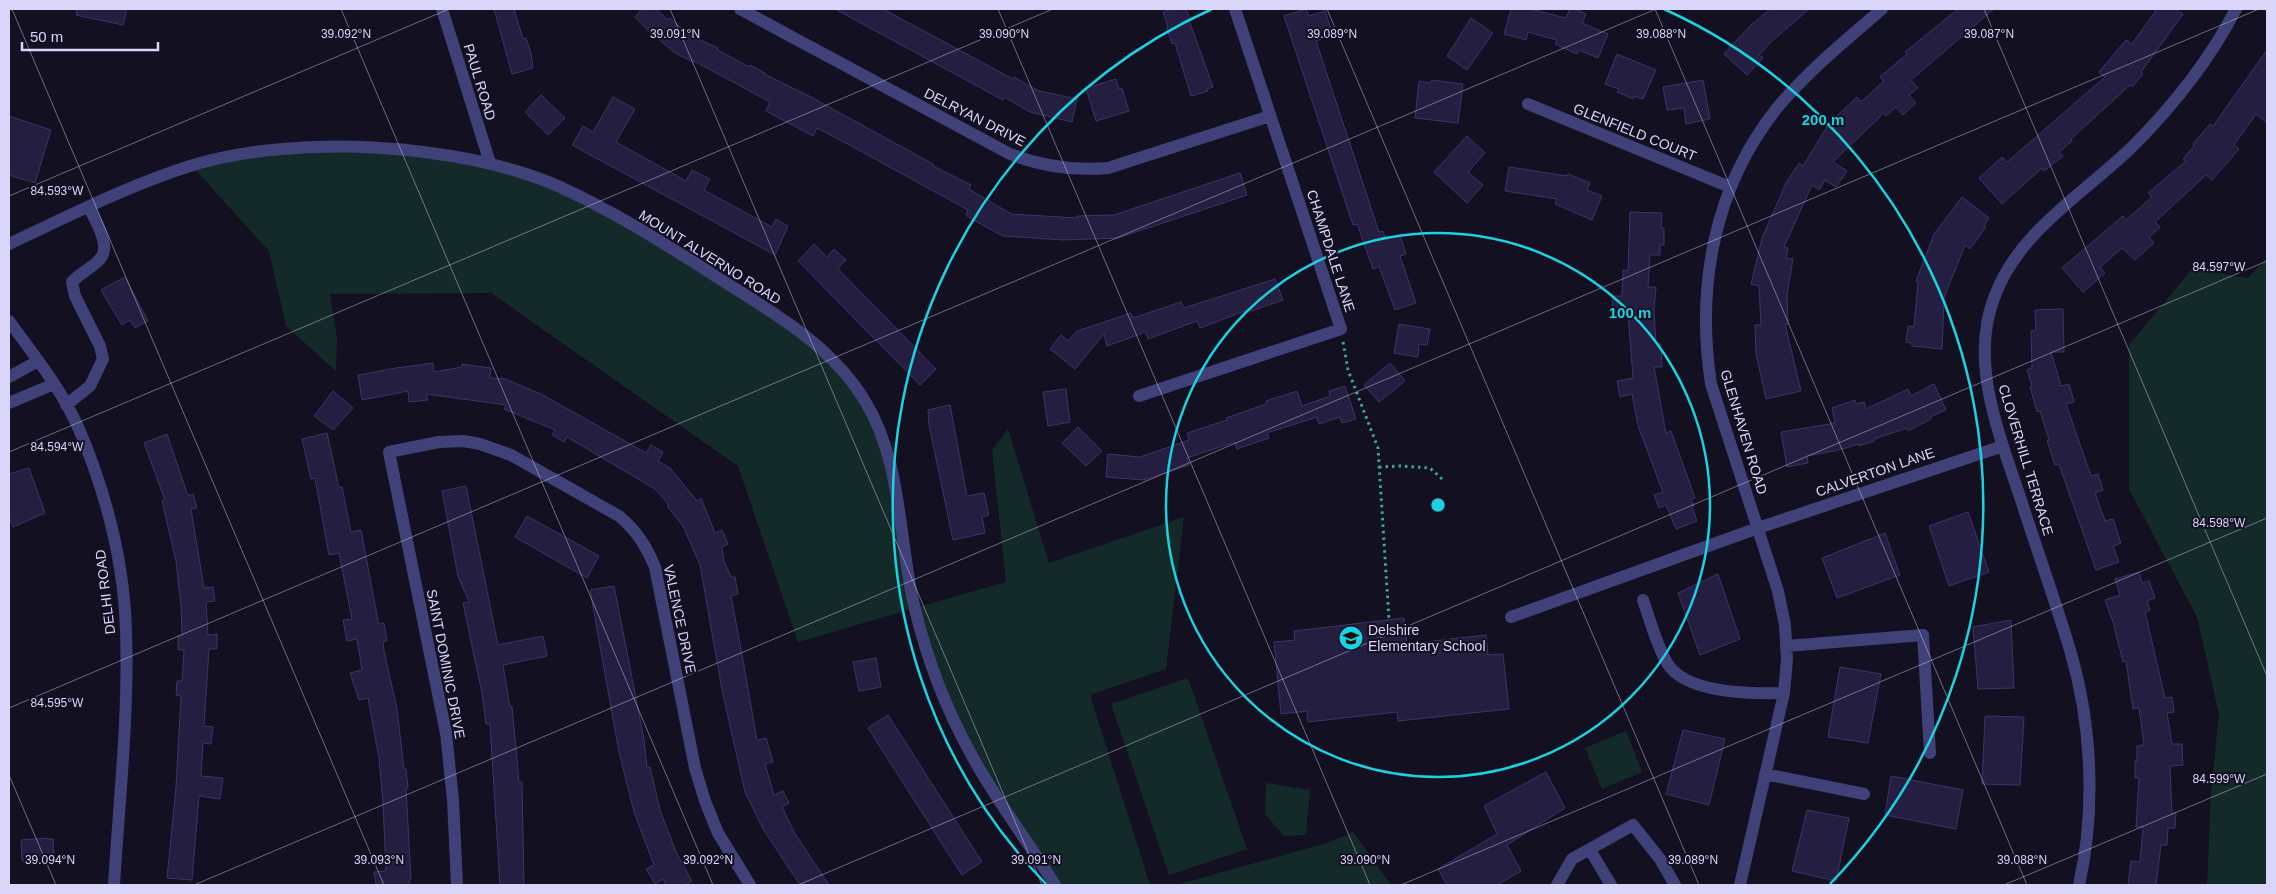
<svg xmlns="http://www.w3.org/2000/svg" width="2276" height="894" font-family="Helvetica,sans-serif">
	<style>
		.green { fill: #142a29 }
		.building { fill: #241f40; stroke: #3c3469 }
		.lines { fill: none; stroke-linecap: round; stroke-linejoin: round }
		.path { stroke: #3da69c; stroke-width: 3; stroke-dasharray: 2.5 4; stroke-linecap: butt }
		.minor { stroke: #41417a; stroke-width: 12 }
		.ticks { fill: none; stroke: #d9d6fa; stroke-width: 1; stroke-opacity: 0.45 }
		.ring { fill: none; stroke: #1cd2e0; stroke-width: 2.5 }
		.labels { text-anchor: middle; stroke-width: 4; stroke-linejoin: round; paint-order: stroke }
		.street-label { font-size: 14px; fill: #d9d6fa; stroke: #131021 }
		.poi-label { font-size: 14px; fill: #d9d6fa; stroke: #131021; text-anchor: start }
		.ticks-label { font-size: 12px; text-anchor: middle; fill: #d9d6fa; stroke: #131021; stroke-width: 4; stroke-linejoin: round; paint-order: stroke }
		.centre { fill: #1cd2e0; stroke: #131021; stroke-width: 2.5 }
		.ring-label { font-size: 15px; text-anchor: middle; font-weight: bold; fill: #1cd2e0; stroke: #131021; stroke-width: 4; stroke-linejoin: round; paint-order: stroke }
	</style>
	<rect width="100%" height="100%" fill="#131021"/>
	<path class="green" d="M268 150 443 155 557 186 654 237 831 356 881 434 915 608 1006 582 992 450 1008 429 1049 563 1184 517 1166 669 1090 695 1150 885H1055L972 756 915 608 798 642 738 466 491 293 330 294 337 338 336 371 286 326 269 251 192 166Z
		M2267 258V885H2207L2211 792 2219 714 2197 617 2129 489V345L2192 269 2248 278Z
		M1188 678 1247 849 1169 875 1111 704Z
		M1626 731 1642 772 1602 789 1585 748Z
		M1266 783 1310 790 1306 835 1284 836 1265 814Z
		M1353 832 1391 885H1176L1327 843Z"/>
	<path class="building" d="M77 9H127L123 25 76 15Z
		M494 9H514L523 39 526 38 531 53 533 68 512 74Z
		M642 9H656L668 20 670 18 688 34 718 48 716 49 749 67 750 65 765 73 764 74 811 97 933 164V166L971 185 969 189 1011 214 1077 218V216L1114 215 1240 173 1247 195 1118 238 1063 240 1003 236 968 217 966 214 968 210 844 142 817 128 813 136 766 111 770 102 694 61 693 62 675 53 655 36 654 37 635 17Z
		M835 9H883L1013 79 1014 77 1039 91 1077 99 1072 122 1030 112 1004 97 1003 100Z
		M1172 9H1186L1190 19 1189 20 1213 87 1207 89 1208 91 1191 96 1175 43 1172 44 1167 28 1168 27 1163 12Z
		M1306 9 1309 16 1325 11 1333 35 1316 41 1379 232 1383 231 1386 240 1400 235 1406 254 1400 256 1416 303 1395 310 1379 267 1373 269 1357 224 1353 225 1284 16Z
		M1511 9H1530L1566 18 1570 9H1575L1586 14 1582 23 1608 34 1598 58 1579 50 1577 54 1555 44 1557 40 1528 32 1526 40 1504 34Z
		M1770 9H1809L1771 42 1759 55 1763 58 1747 75 1724 54 1750 26Z
		M1958 9H1994L1911 80 1918 88 1909 95 1916 103 1903 115 1896 107 1886 116 1884 113 1833 162 1847 171 1836 187 1825 180 1819 190 1812 185 1784 247 1788 248 1786 258 1793 259 1787 295 1788 324H1785L1801 391 1766 399 1756 354 1755 325H1761L1759 286 1751 284 1762 238 1786 183 1799 163 1803 166 1827 127 1826 126 1857 97 1861 102 1884 81 1880 77 1907 54 1905 52Z
		M2157 9H2175L2183 14 2141 72 2143 74 2132 87 2130 85 2071 139 2072 141 2059 152 2063 156 2044 171 2042 168 2002 204 1979 178 2002 157 2007 162 2105 77 2099 72 2126 40 2132 44Z
		M1471 18 1493 33 1467 70 1447 56Z
		M2267 50V123L2256 114 2234 145 2239 149 2212 180 2206 175 2155 222 2160 227 2149 237 2154 243 2135 260 2122 248 2100 267 2105 273 2083 292 2062 268 2123 216 2126 220 2152 197 2148 193 2186 161 2183 159 2194 146 2193 144 2210 124 2213 126Z
		M1617 54 1656 70 1643 99 1634 96 1633 99 1617 92 1619 89 1605 84Z
		M1116 79 1119 89 1122 88 1129 111 1096 121 1086 88Z
		M1431 80 1463 84 1458 123 1415 118 1419 81 1431 83Z
		M1703 80 1710 119 1686 124 1684 108 1667 110 1663 87Z
		M541 95 565 118 548 135 525 112Z
		M613 97 635 109 616 142 686 181 692 170 710 179 704 190 772 227 776 219 788 226 775 255 572 145 583 126 593 132Z
		M9 116 51 130 35 183 9 175Z
		M1467 136 1485 153 1468 172 1483 185 1467 203 1434 172Z
		M1509 167 1567 176 1568 174 1590 183 1587 190 1602 196 1592 220 1555 204 1557 199 1505 191Z
		M1962 197 1989 218 1984 225 1986 227 1970 249 1965 245 1944 298 1942 349 1912 346V343L1906 342 1908 326 1914 327 1918 282 1916 281 1934 234Z
		M1630 212 1662 213 1661 228H1664V245H1660V255H1650L1648 287H1656L1654 310 1656 344H1661L1662 367H1654L1666 433 1671 431 1695 498 1691 499 1694 506 1692 507 1697 521 1676 529 1666 505 1659 508 1654 495 1663 492 1638 426 1632 394 1620 397 1617 381 1633 378 1628 313 1612 312 1613 296H1622L1623 270 1628 271Z
		M814 244 827 257 834 249 846 260 838 268 839 270 936 369 920 385 798 261Z
		M125 277 148 321 135 328 130 320 122 325 101 290Z
		M1275 279 1283 300 1251 311 1250 309 1200 328 1197 321 1148 339 1146 332 1107 346 1104 334 1075 369 1050 349 1061 335 1068 341 1077 331 1131 313 1133 318 1181 302 1184 308Z
		M2063 309 2064 352H2051L2061 386 2069 384 2074 402 2066 404 2091 476 2098 474 2103 490 2095 493 2105 521 2113 519 2121 543 2113 546 2119 562 2096 570 2059 464 2055 465 2047 441 2049 440 2040 411 2037 412 2030 387 2032 386 2027 370 2032 368 2031 331H2036L2035 310Z
		M1399 324 1430 329 1427 345 1419 344 1418 357 1394 353Z
		M433 363 434 372 462 367V364L491 368 490 378 505 379 543 395 646 453 651 445 663 452 658 461 670 468 697 501 701 498 715 533 722 530 728 544 722 547 724 561 731 577H735L738 594 731 596 742 655 757 740 766 738 773 762 765 764 774 795 783 791 789 803 782 807 794 832 829 885H800L763 829 745 792 722 690 700 565 683 526 667 506 669 505 655 489 567 437 564 442 552 435 555 430 504 409 506 405 426 394 428 400 409 402 408 391 362 400 358 375 396 368Z
		M1390 363 1405 381 1379 402 1364 385Z
		M1934 384 1946 410 1930 417 1931 419 1908 431 1907 428 1874 439 1875 441 1859 446V444L1839 450 1807 456 1808 463 1787 467 1781 432 1835 423 1832 408 1855 400 1856 404 1864 402 1866 409 1908 389 1911 396Z
		M1345 386 1356 419 1342 423 1340 417 1319 424 1317 417 1267 433 1269 438 1237 449 1235 442 1187 458 1189 465 1144 480 1106 477 1108 454 1140 457 1189 440 1187 433 1227 420 1226 418 1266 404V401L1297 391 1302 406 1330 396 1329 391Z
		M1066 389 1070 422 1048 426 1043 392Z
		M333 391 353 408 333 430 314 416Z
		M950 405 967 496 984 493 989 515 982 517 985 533 953 540 929 425 928 410Z
		M1078 427 1102 451 1086 466 1062 443Z
		M327 433 339 488 342 487 351 532 361 530 378 621 380 624 384 623 387 641 383 642 384 651 397 709 404 769H406L408 788H406L411 880H409L410 885H376L374 872 386 871 383 804 379 758 368 698 359 700 350 673 362 670 357 639 347 641 343 620 352 619 339 553 329 555 315 478 311 479 302 439Z
		M167 434 188 496 193 494 197 508 191 509 204 588 213 587 215 601 206 602 208 635 217 634V649H209L204 726 213 727 211 744 203 743 201 776 223 778 220 799 199 796 192 880 167 878 176 787 181 696 176 695 177 681H182L184 650H178V636H182L181 606 176 561 162 501 165 500 144 443Z
		M29 468 45 513 13 527 9 516V474Z
		M466 486 498 645 543 636 547 656 503 665 510 707 512 706 519 782H522L524 885H500L490 724H486L482 693 463 603 469 602 458 576 442 491Z
		M1968 512 1989 572 1949 586 1929 526Z
		M527 516 599 556 587 578 515 537Z
		M1885 533 1900 575 1837 598 1822 558Z
		M2139 572 2142 583 2149 581 2155 598 2147 601 2150 610 2145 612 2165 698 2172 697 2174 712 2167 713 2172 744H2182L2183 765 2170 766 2172 813H2176L2175 828H2168L2167 845H2161L2156 885H2128L2131 861 2140 862 2143 827H2136L2139 778H2135V761H2137V746L2144 745 2139 708 2133 709 2126 661 2123 662 2113 622 2105 600 2120 595 2115 579Z
		M1718 574 1740 639 1700 655 1678 593Z
		M614 586 644 739 647 768 650 767 660 810 676 852 692 881 685 885H666L663 879 655 884 646 869 654 865 634 812 619 752 590 590Z
		M1404 618 1407 644 1486 635 1488 655 1503 654 1509 709 1398 721 1397 712 1308 722 1307 711 1281 714 1274 642 1295 640 1294 631Z
		M2011 620 2014 688 1978 689 1973 627Z
		M876 658 881 687 859 691 853 662Z
		M1840 667 1881 674 1868 743 1828 737Z
		M888 715 982 862 962 875 868 728Z
		M1985 716 2024 717 2020 785 1982 784Z
		M1683 730 1725 739 1709 805 1666 794Z
		M1546 772 1565 808 1507 845 1521 871 1497 885H1447L1438 869 1497 834 1484 806Z
		M1891 776 1963 790 1956 829 1885 815Z
		M1807 810 1849 818 1836 881 1792 871Z
		M47 838V839H53L54 856 48 857 49 859 22 861 21 840Z"/>
	<g class="lines">
		<path class="path" d="M1343 342 1348 370 1378 448 1389 620
			M1379 467 1400 466 1430 468 1442 479"/>
		<path class="minor" d="M442 9 490 163
			M740 9 1010 154C1043 167 1073 171 1108 168L1270 116
			M1528 104 1730 187
			M9 244C69 216 129 185 193 165 295 134 460 143 558 186 609 209 659 240 706 270 764 308 828 340 865 401 903 463 898 540 915 609 927 659 946 709 971 754 995 799 1028 841 1055 885
			M9 321C34 355 62 390 79 429 106 493 124 562 126 631 129 716 119 801 114 885
			M9 377 38 361
			M1139 396 1341 329 1235 9
			M9 403 54 384
			M66 405 90 386 103 359 100 346 75 296 72 282C80 273 92 268 100 259 112 246 95 221 89 207
			M1643 600C1650 620 1656 643 1666 661 1683 694 1751 694 1784 693
			M1511 617 1758 528 2003 446
			M1786 646 1923 635 1930 753
			M1765 774 1864 794
			M1590 850 1611 885
			M457 885 453 800 446 733 389 452 439 442 464 441 480 444 511 455 619 516C637 531 646 546 655 567L695 768 705 801 718 833 750 885
			M1557 885 1572 859 1633 825 1660 859 1675 885
			M1740 885 1784 693 1787 659 1785 625 1778 591 1711 384C1696 286 1714 187 1777 108 1808 71 1846 40 1882 9
			M2079 885C2096 810 2092 724 2070 650 2055 600 2037 550 2021 500 2000 436 1969 364 1994 298 2018 231 2084 194 2133 146 2174 105 2209 61 2236 9"/>
	</g>
	<path class="ticks" d="M12 9 384 885M341 9 713 885M670 9 1042 885M998 9 1370 885M1327 9 1699 885M1655 9 2027 885M1984 9 2267 676M9 196 449 9M9 452 1053 9M9 708 1656 9M9 775 56 885M194 885 2259 9M798 885 2267 261M1401 885 2267 518M2004 885 2267 774"/>
	<g class="ring">
		<circle cx="1438" cy="505" r="272"/>
		<path d="M1046 884A545 545 0 0 1 1212 9M1664 9A545 545 0 0 1 1830 884"/>
	</g>
	<defs>
		<symbol id="school-disc" viewBox="-11 -11 22 22"><circle r="9.5" fill="#1cd2e0" stroke="#131021"/><path d="M0-5L7-2L0 1L-7-2ZM-4 1L0 2.5L4 1V4Q0 6-4 4Z" fill="#111"/></symbol>
	</defs>
	<g fill-rule="evenodd">
		<use href="#school-disc" x="1337" y="624" width="28" height="28"/>
	</g>
	<g class="labels">
		<g class="street-label">
			<text transform="translate(480 82) rotate(73)" y="5">PAUL ROAD</text>
			<text transform="translate(975 117) rotate(27)" y="5">DELRYAN DRIVE</text>
			<text transform="translate(1635 132) rotate(22)" y="5">GLENFIELD COURT</text>
			<text transform="translate(1331 251) rotate(72)" y="5">CHAMPDALE LANE</text>
			<text transform="translate(710 257) rotate(32)" y="5">MOUNT ALVERNO ROAD</text>
			<text transform="translate(1744 432) rotate(73)" y="5">GLENHAVEN ROAD</text>
			<text transform="translate(2026 460) rotate(73)" y="5">CLOVERHILL TERRACE</text>
			<text transform="translate(1875 472) rotate(-19)" y="5">CALVERTON LANE</text>
			<text transform="translate(105 592) rotate(-97)" y="5">DELHI ROAD</text>
			<text transform="translate(680 619) rotate(78)" y="5">VALENCE DRIVE</text>
			<text transform="translate(446 664) rotate(79)" y="5">SAINT DOMINIC DRIVE</text>
		</g>
		<g class="poi-label">
			<text x="1368" y="635">Delshire<tspan x="1368" dy="16">Elementary School</tspan></text>
		</g>
	</g>
	<g class="ticks-label">
		<text x="346" y="38">39.092°N</text>
		<text x="675" y="38">39.091°N</text>
		<text x="1004" y="38">39.090°N</text>
		<text x="1332" y="38">39.089°N</text>
		<text x="1661" y="38">39.088°N</text>
		<text x="1989" y="38">39.087°N</text>
		<text x="57" y="195">84.593°W</text>
		<text x="2219" y="271">84.597°W</text>
		<text x="57" y="451">84.594°W</text>
		<text x="2219" y="527">84.598°W</text>
		<text x="57" y="707">84.595°W</text>
		<text x="2219" y="783">84.599°W</text>
		<text x="50" y="864">39.094°N</text>
		<text x="379" y="864">39.093°N</text>
		<text x="708" y="864">39.092°N</text>
		<text x="1036" y="864">39.091°N</text>
		<text x="1365" y="864">39.090°N</text>
		<text x="1693" y="864">39.089°N</text>
		<text x="2022" y="864">39.088°N</text>
	</g>
	<circle cx="1438" cy="505" r="8" class="centre"/>
	<g class="ring-label">
		<text x="1823" y="125">200 m</text>
		<text x="1630" y="318">100 m</text>
	</g>
	<rect width="2276" height="894" fill="none" stroke="#d9d6fa" stroke-width="20"/>
	<path d="M22 42v8h136v-8" fill="none" stroke="#d9d6fa" stroke-width="2.5"/>
	<text x="30" y="42" font-size="15" fill="#d9d6fa" stroke="#131021" stroke-width="4" paint-order="stroke">50 m</text>
</svg>
